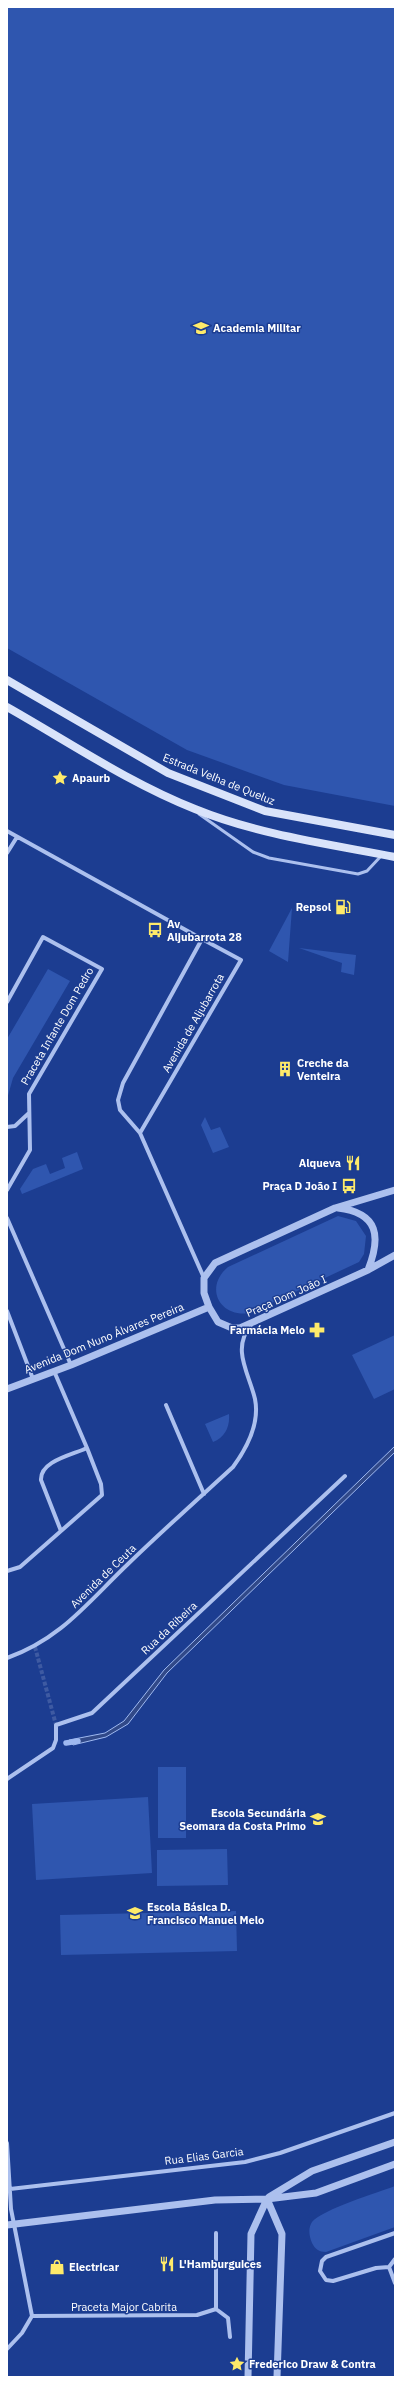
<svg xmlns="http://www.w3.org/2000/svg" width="402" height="2384" font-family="'IBM Plex Sans',sans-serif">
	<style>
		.green { fill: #2f56af }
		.water { fill: #314988; stroke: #9fb9f0 }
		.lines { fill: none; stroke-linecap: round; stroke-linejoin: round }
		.stream { stroke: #9fb9f0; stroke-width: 5.5 }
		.minor-tunnel { stroke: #3e5aa2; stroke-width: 4; stroke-dasharray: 4 2; stroke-linecap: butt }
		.service { stroke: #acc0ee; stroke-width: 3 }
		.minor { stroke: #acc0ee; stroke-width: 4 }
		.tertiary { stroke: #acc0ee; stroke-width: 7 }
		.secondary { stroke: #d9e3fa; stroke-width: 8 }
		.labels { text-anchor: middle; stroke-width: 3; stroke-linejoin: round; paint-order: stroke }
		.poi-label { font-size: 11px; font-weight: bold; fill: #fff; stroke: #1c3d91; text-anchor: start }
		.street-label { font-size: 11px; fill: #fff; stroke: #1c3d91 }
	</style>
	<rect width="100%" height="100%" fill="#1c3d91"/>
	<path class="green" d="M7 7H395V806L284 785 187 750 7 648Z
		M292 908 288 962 269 951Z
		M299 948 356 955 354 975 341 972 342 963Z
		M48 969 70 981 13 1078 7 1099V1039Z
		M205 1117 211 1130 220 1127 229 1147 213 1153 201 1125Z
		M77 1152 83 1169 22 1194 20 1189 33 1169 46 1164 50 1174 65 1168 62 1158Z
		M338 1216 356 1221 366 1236 364 1254 359 1262 250 1313C219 1318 204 1287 228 1267Z
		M395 1335V1389L374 1399 352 1355Z
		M229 1414C230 1427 225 1437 213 1442L205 1424Z
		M158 1767H186V1838H158Z
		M148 1797 152 1873 36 1880 32 1804Z
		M227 1849 228 1885 157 1886V1850Z
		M236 1911 237 1951 61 1955 60 1915Z
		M395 2186V2227L326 2252C319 2252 315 2249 312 2243 309 2236 308 2228 312 2222 323 2209 377 2193 395 2186Z"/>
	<path class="water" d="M395 1446V1452L167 1673 128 1724 106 1737 73 1745 69 1740 105 1733 124 1721 164 1670Z"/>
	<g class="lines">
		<path class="stream" d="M66 1743 78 1741"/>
		<path class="minor-tunnel" d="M35 1647 56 1725"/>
		<path class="service" d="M199 814 253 852 269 858 358 874 367 871 382 855"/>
		<path class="minor" d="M7 831 202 939 123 1083 118 1100 120 1110 140 1133 204 1278
			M7 853 17 837
			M7 1002 43 937 102 969 29 1094 30 1150 7 1190
			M7 1127 15 1126 29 1113
			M140 1133 241 960 202 939
			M7 1218 71 1365
			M7 1311 33 1379
			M54 1371 87 1448C72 1455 40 1461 41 1480L61 1531
			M166 1405 204 1494
			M7 1571 20 1567 102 1495 101 1484 87 1448
			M7 1658C61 1639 88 1602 128 1564 162 1531 198 1499 233 1467 247 1448 260 1424 255 1399 249 1373 231 1349 251 1325
			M7 1779 53 1748 56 1740V1725L92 1713 345 1476
			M7 2143 11 2209 32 2316 22 2333 7 2349
			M10 2189 245 2162 280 2153 395 2113
			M216 2233V2309L228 2318 230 2337
			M389 2267 376 2268 333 2281 326 2280 320 2271 322 2261 326 2257 395 2233
			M389 2267 395 2283
			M389 2267 395 2259
			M32 2316 197 2315 216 2309"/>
		<path class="tertiary" d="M395 1190 335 1208 215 1263 204 1278V1293L209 1307 218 1322 232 1328H240L368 1270 395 1255
			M338 1208C379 1213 381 1237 368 1270
			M7 1389 71 1365 209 1307
			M269 2197 312 2171 395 2142
			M267 2199 282 2234 277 2377
			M7 2225 215 2200 267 2199 316 2193 395 2164
			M248 2377 251 2234 267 2199"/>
		<path class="secondary" d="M7 680 168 773 265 811 395 835
			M7 707C69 742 129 783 195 809 259 835 328 844 395 857"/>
	</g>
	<defs>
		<symbol id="university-bare" viewBox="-9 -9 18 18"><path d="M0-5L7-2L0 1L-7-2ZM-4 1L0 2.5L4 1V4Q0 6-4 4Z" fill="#feea6a" stroke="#1c3d91" stroke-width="2.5" paint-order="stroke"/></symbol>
		<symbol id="sight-bare" viewBox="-9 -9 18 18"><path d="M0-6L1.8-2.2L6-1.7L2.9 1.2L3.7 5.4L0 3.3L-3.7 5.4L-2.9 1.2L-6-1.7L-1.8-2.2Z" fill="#feea6a" stroke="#1c3d91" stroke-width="2.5" paint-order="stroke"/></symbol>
		<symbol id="fuel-bare" viewBox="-9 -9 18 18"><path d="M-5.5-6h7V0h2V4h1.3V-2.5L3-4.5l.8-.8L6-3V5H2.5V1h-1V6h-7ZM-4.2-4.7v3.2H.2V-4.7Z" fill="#feea6a" stroke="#1c3d91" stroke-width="2.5" paint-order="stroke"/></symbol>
		<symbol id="bus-bare" viewBox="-9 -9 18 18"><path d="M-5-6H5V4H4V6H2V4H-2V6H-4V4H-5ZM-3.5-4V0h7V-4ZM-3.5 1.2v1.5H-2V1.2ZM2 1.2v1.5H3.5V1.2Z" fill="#feea6a" stroke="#1c3d91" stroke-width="2.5" paint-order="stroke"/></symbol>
		<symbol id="building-bare" viewBox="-9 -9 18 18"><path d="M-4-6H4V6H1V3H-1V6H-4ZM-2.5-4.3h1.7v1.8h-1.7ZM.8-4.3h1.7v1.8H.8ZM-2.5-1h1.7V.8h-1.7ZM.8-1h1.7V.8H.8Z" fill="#feea6a" stroke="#1c3d91" stroke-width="2.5" paint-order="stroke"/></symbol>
		<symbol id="restaurant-bare" viewBox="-9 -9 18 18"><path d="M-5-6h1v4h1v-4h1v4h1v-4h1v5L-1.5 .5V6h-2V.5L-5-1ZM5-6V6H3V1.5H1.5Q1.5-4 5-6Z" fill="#feea6a" stroke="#1c3d91" stroke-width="2.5" paint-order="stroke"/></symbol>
		<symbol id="pharmacy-bare" viewBox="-9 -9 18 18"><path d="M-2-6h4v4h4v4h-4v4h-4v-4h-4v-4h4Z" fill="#feea6a" stroke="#1c3d91" stroke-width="2.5" paint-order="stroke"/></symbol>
		<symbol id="school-bare" viewBox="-9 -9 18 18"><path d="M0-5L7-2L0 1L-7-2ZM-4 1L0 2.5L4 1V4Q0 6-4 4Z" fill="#feea6a" stroke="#1c3d91" stroke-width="2.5" paint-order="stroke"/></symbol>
		<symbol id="shop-bare" viewBox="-9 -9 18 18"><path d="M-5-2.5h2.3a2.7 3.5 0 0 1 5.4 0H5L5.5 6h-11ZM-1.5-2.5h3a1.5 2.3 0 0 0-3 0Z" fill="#feea6a" stroke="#1c3d91" stroke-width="2.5" paint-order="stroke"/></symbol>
	</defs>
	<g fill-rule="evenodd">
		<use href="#university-bare" x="190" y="317" width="22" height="22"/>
		<use href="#sight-bare" x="49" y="767" width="22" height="22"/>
		<use href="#fuel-bare" x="332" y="896" width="22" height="22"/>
		<use href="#bus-bare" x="144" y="919" width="22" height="22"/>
		<use href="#building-bare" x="274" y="1058" width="22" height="22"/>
		<use href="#restaurant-bare" x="342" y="1152" width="22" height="22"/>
		<use href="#bus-bare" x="338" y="1175" width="22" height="22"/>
		<use href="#pharmacy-bare" x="306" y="1319" width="22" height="22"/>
		<use href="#school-bare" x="307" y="1808" width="22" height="22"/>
		<use href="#school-bare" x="124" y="1902" width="22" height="22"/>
		<use href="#restaurant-bare" x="156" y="2253" width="22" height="22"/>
		<use href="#shop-bare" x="46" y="2256" width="22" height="22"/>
		<use href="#sight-bare" x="226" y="2353" width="22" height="22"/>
	</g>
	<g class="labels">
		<g class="poi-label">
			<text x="213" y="332">Academia Militar</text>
			<text x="72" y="782">Apaurb</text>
			<text x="331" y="911" text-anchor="end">Repsol</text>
			<text x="167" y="928">Av<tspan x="167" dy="13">Aljubarrota 28</tspan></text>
			<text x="297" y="1067">Creche da<tspan x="297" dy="13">Venteira</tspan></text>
			<text x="341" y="1167" text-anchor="end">Alqueva</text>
			<text x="337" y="1190" text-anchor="end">Praça D João I</text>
			<text x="305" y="1334" text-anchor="end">Farmácia Melo</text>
			<text x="306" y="1817" text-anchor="end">Escola Secundária<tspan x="306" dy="13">Seomara da Costa Primo</tspan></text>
			<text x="147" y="1911">Escola Básica D.<tspan x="147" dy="13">Francisco Manuel Melo</tspan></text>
			<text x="179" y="2268">L'Hamburguices</text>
			<text x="69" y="2271">Electricar</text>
			<text x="249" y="2368">Frederico Draw &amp; Contra</text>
		</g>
		<g class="street-label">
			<text transform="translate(219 779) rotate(22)" y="4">Estrada Velha de Queluz</text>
			<text transform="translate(193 1023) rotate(-60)" y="4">Avenida de Aljubarrota</text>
			<text transform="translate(57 1026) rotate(-60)" y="4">Praceta Infante Dom Pedro</text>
			<text transform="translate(286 1296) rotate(-24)" y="4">Praça Dom João I</text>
			<text transform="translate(104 1338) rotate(-22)" y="4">Avenida Dom Nuno Álvares Pereira</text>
			<text transform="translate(103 1576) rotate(-44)" y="4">Avenida de Ceuta</text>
			<text transform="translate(169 1628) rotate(-43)" y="4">Rua da Ribeira</text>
			<text transform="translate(204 2156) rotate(-7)" y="4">Rua Elias Garcia</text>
			<text x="124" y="2311">Praceta Major Cabrita</text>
		</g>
	</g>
	<rect width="402" height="2384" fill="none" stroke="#ffffff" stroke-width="16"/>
</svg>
